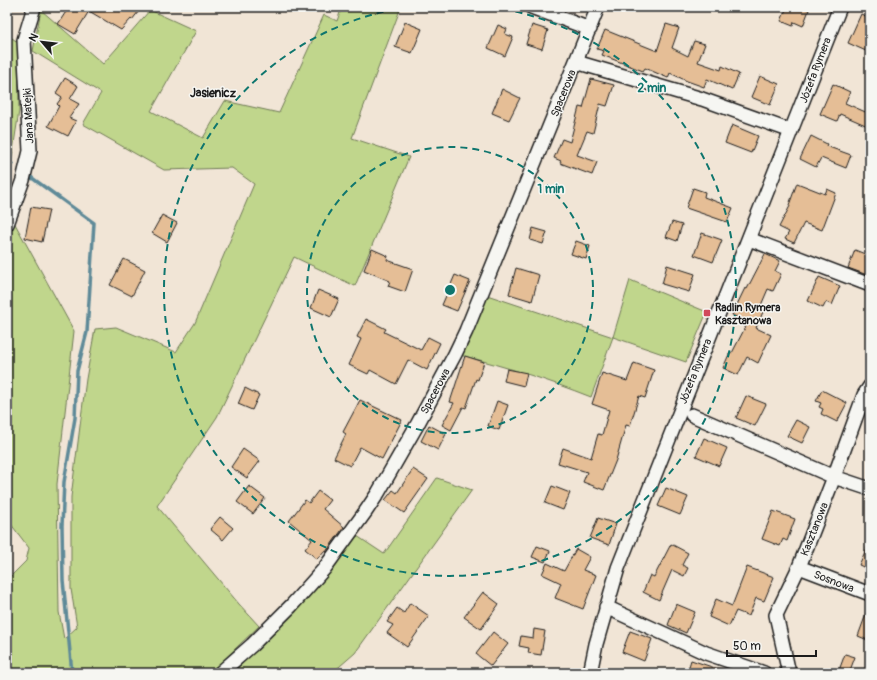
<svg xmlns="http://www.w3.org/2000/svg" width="877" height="680" font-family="Pangolin,sans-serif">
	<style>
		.green { fill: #c0d68c; stroke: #6e7954 }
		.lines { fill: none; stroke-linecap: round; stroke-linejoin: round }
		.stream { stroke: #5e8a98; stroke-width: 3.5 }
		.building { fill: #e5be96; stroke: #1c1c1c }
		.minor-casing { stroke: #1c1c1c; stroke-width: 16 }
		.minor { stroke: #f6f6f2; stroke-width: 13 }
		.ring { fill: none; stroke: #0f766e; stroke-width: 2; stroke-dasharray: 7 5 }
		.poi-dot { fill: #d1495b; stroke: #f6f6f2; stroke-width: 1.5 }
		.labels { text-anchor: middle; stroke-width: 3; stroke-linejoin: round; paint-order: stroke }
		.street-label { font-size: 11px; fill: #1c1c1c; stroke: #f6f6f2 }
		.poi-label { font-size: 11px; font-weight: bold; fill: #1c1c1c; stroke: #f6f6f2; text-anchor: start }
		.neighbourhood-label { font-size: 12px; font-weight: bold; fill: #1c1c1c; stroke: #f6f6f2 }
		.centre { fill: #0f766e; stroke: #f6f6f2; stroke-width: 2 }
		.ring-label { font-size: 12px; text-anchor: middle; font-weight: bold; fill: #0f766e; stroke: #f6f6f2; stroke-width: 3; stroke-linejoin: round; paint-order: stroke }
	</style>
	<rect width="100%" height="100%" fill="#f1e5d6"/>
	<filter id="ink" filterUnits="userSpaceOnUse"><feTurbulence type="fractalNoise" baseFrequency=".025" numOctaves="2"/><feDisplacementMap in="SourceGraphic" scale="8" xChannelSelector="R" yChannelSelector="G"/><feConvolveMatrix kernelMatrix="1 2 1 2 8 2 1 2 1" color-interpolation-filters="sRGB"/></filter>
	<g filter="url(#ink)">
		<path class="green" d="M342 7H401L352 138 409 157 355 286 294 257 217 417 157 506 239 604 259 626 210 673H7V580L26 561 29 548 7 519V238L14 222 74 331 57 484 59 612 64 639 77 627 71 589V497L86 379 95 329 116 327 176 352 195 323 254 184 232 168 164 170 83 124 101 93 33 51 41 10 103 64 150 10 196 31 151 111 203 138 225 101 279 113 324 15 337 21Z
			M7 35 18 42 19 111 7 189Z
			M630 280 707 312 686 362 613 337 591 397C548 380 504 366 460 355L487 295 613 337Z
			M437 478 472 490 355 653 332 673H233L291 615 354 534 384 554Z"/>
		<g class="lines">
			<path class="stream" d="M7 160 12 164
				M28 175 94 223 87 332 77 371 75 418 64 482 62 526 63 580 72 673"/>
		</g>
		<path class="building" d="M69 7H142L132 20 131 19 121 30 89 11 75 34 58 24Z
			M787 7H802L809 10 803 26 794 22 793 26 781 21Z
			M861 14 870 18V43L866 51 848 43Z
			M405 22 422 29 412 53 395 47Z
			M666 24 679 28 672 48 688 56 694 41 705 44 698 62 721 70 722 66 739 74 732 90 707 79 704 87 687 81 670 73 668 78 645 68 643 71 602 55 604 51 597 49 605 30 657 51Z
			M498 25 507 29 505 34 513 37 505 56 488 48Z
			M532 25 548 30 542 49 526 44Z
			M760 76 779 84 770 105 751 97Z
			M65 78 78 86 70 99 79 104 69 118 76 121 68 136 48 126 59 106 57 104 62 97 56 93Z
			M591 79 614 85 607 106 600 104 593 133 587 131 577 155 597 162 592 175 560 163 561 161 554 158 562 139 570 142 579 107 583 108Z
			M833 84 850 92 845 103 870 114V127L840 114 837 121 820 114Z
			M502 89 520 98 509 120 492 113Z
			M732 125 758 136 751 153 725 143Z
			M811 136 827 144 826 146 851 155 846 168 821 158 816 167 800 159Z
			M797 183 825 194 827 189 836 193 822 230 804 223 794 243 785 239 789 232 779 227 790 206 789 205Z
			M693 188 705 192 704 197 733 208 727 222 686 208Z
			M31 207 49 210 42 242 25 238Z
			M162 215 177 223 167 242 152 233Z
			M672 222 682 225 677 241 666 237Z
			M533 228 547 232 543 244 530 240Z
			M702 233 722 240 713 262 694 255Z
			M576 241 590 246 586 259 571 254Z
			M372 249 388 256 387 260 413 269 405 292 388 286 390 281 364 270Z
			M855 250 870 256V276L848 268Z
			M765 254 780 261 775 271 781 274 773 291 768 289 759 310 763 312 756 328 771 335 758 363 747 357 738 375 723 368 730 352 732 353 748 322 732 315 745 288 747 289Z
			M124 259 145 270 132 296 110 285Z
			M667 265 695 274 689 292 662 284Z
			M516 268 539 275 532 301 509 294Z
			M455 275 470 281 457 311 442 305Z
			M819 277 840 286 832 305 826 302 823 308 808 301Z
			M318 290 339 299 331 317 311 308Z
			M366 319 386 329 384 332 421 350 428 337 440 343 427 370 408 360 396 384 370 370 368 374 349 365 361 339 357 337Z
			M465 356 484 362 478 380 476 379 466 408 463 407 451 430 442 425 454 403 450 402Z
			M634 363 654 370 645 398 639 396 630 426 626 425 616 460 604 490 583 482 587 472 558 463 563 448 591 458 598 434 602 435 609 410 592 404 602 373 627 381Z
			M507 369 527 373 524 386 504 381Z
			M245 388 259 395 252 410 238 404Z
			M822 390 847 403 837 422 821 414 823 409 819 407 821 403 816 401Z
			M746 396 766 404 755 426 736 418Z
			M360 400 402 420 382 459 360 447 350 466 334 458 346 434 343 432Z
			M497 401 508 405 499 430 488 426Z
			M796 420 810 427 802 443 787 436Z
			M429 425 446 434 438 450 421 441Z
			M704 438 727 448 719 466 696 456Z
			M243 449 260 461 247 478 231 467Z
			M413 469 428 479 404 513 385 500 393 490 397 493Z
			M249 486 265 498 253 514 237 502Z
			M552 486 570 493 563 510 545 503Z
			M666 488 688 497 680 515 658 506Z
			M318 491 330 500 323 509 344 527 328 549 326 552 325 550 317 559 305 549 312 540 289 521 305 500 309 503Z
			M773 511 795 519 787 541 783 539 780 546 762 539Z
			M220 517 233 528 223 540 210 529Z
			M598 518 616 524 609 545 590 538Z
			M870 541V570L859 565Z
			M671 544 688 553 682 565 688 568 684 576 672 570 659 600 643 592 650 575 654 577Z
			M537 546 550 551 545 562 532 557Z
			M576 549 590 557 583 570 596 575 583 609 555 598 561 583 542 574 547 563 564 571Z
			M747 567 774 577 764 601 756 598 749 616 736 611 729 626 709 617 716 599 732 606Z
			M483 592 499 604 481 629 464 617Z
			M410 603 429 616 407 647 387 633 393 625 387 622 397 608 404 613Z
			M676 604 695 612 686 633 668 625Z
			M869 606H870V641L858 636Z
			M534 629 545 631 541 655 528 653 529 648 519 646 521 636 533 638Z
			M630 631 652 639 644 661 622 652Z
			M493 632 508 644 491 666 476 654Z
			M845 654 855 657 849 673H838Z
			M691 660 724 671V673H687Z"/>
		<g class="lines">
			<defs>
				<path id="minor" d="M531 7 590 29
					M576 62 702 99 791 131
					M7 224 23 180 30 151 24 40 34 7
					M749 239 870 285
					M692 415 834 477 870 489
					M799 567 870 594
					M606 607 706 653 764 673
					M220 673 252 645 291 606 324 569 366 511 378 493 417 425 455 354 466 331 598 7
					M590 673 596 644 618 568 840 7
					M789 673 776 615 799 567 834 477 864 395 870 386"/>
			</defs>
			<use href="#minor" class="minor-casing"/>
			<use href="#minor" class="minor"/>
		</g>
	</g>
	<g class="ring">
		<circle cx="450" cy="290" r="143"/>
		<path d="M492 7A286 286 0 1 1 408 7"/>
	</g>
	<rect class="poi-dot" x="703" y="309" width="8" height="8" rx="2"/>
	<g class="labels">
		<g class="street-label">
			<text transform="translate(815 70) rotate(-69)" y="4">Józefa Rymera</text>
			<text transform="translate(563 93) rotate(-68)" y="4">Spacerowa</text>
			<text transform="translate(28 116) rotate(-93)" y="4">Jana Matejki</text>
			<text transform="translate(695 371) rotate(-68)" y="4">Józefa Rymera</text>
			<text transform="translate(435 391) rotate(-62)" y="4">Spacerowa</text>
			<text transform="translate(814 529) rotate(-68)" y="4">Kasztanowa</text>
			<text transform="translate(834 581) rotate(21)" y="4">Sosnowa</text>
		</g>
		<g class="poi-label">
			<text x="715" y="311">Radlin Rymera<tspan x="715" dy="13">Kasztanowa</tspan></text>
		</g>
		<g class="neighbourhood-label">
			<text x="213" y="97">Jasienicz</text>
		</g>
	</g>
	<circle cx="450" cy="290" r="6" class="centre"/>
	<g class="ring-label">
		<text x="652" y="92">2 min</text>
		<text x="551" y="193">1 min</text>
	</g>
	<rect width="877" height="680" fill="none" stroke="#f6f6f2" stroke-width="24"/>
	<rect x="12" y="12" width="853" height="656" fill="none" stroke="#1c1c1c" stroke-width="1.5" filter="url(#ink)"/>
	<g transform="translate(42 42) rotate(298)" stroke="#f6f6f2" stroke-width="3" paint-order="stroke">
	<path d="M0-3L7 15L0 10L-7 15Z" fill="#1c1c1c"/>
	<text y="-6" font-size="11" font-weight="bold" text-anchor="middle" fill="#1c1c1c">N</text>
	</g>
	<path d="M727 650v6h89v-6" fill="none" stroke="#1c1c1c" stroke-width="2"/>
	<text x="733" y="650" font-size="12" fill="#1c1c1c" stroke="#f6f6f2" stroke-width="3" paint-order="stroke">50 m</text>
</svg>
